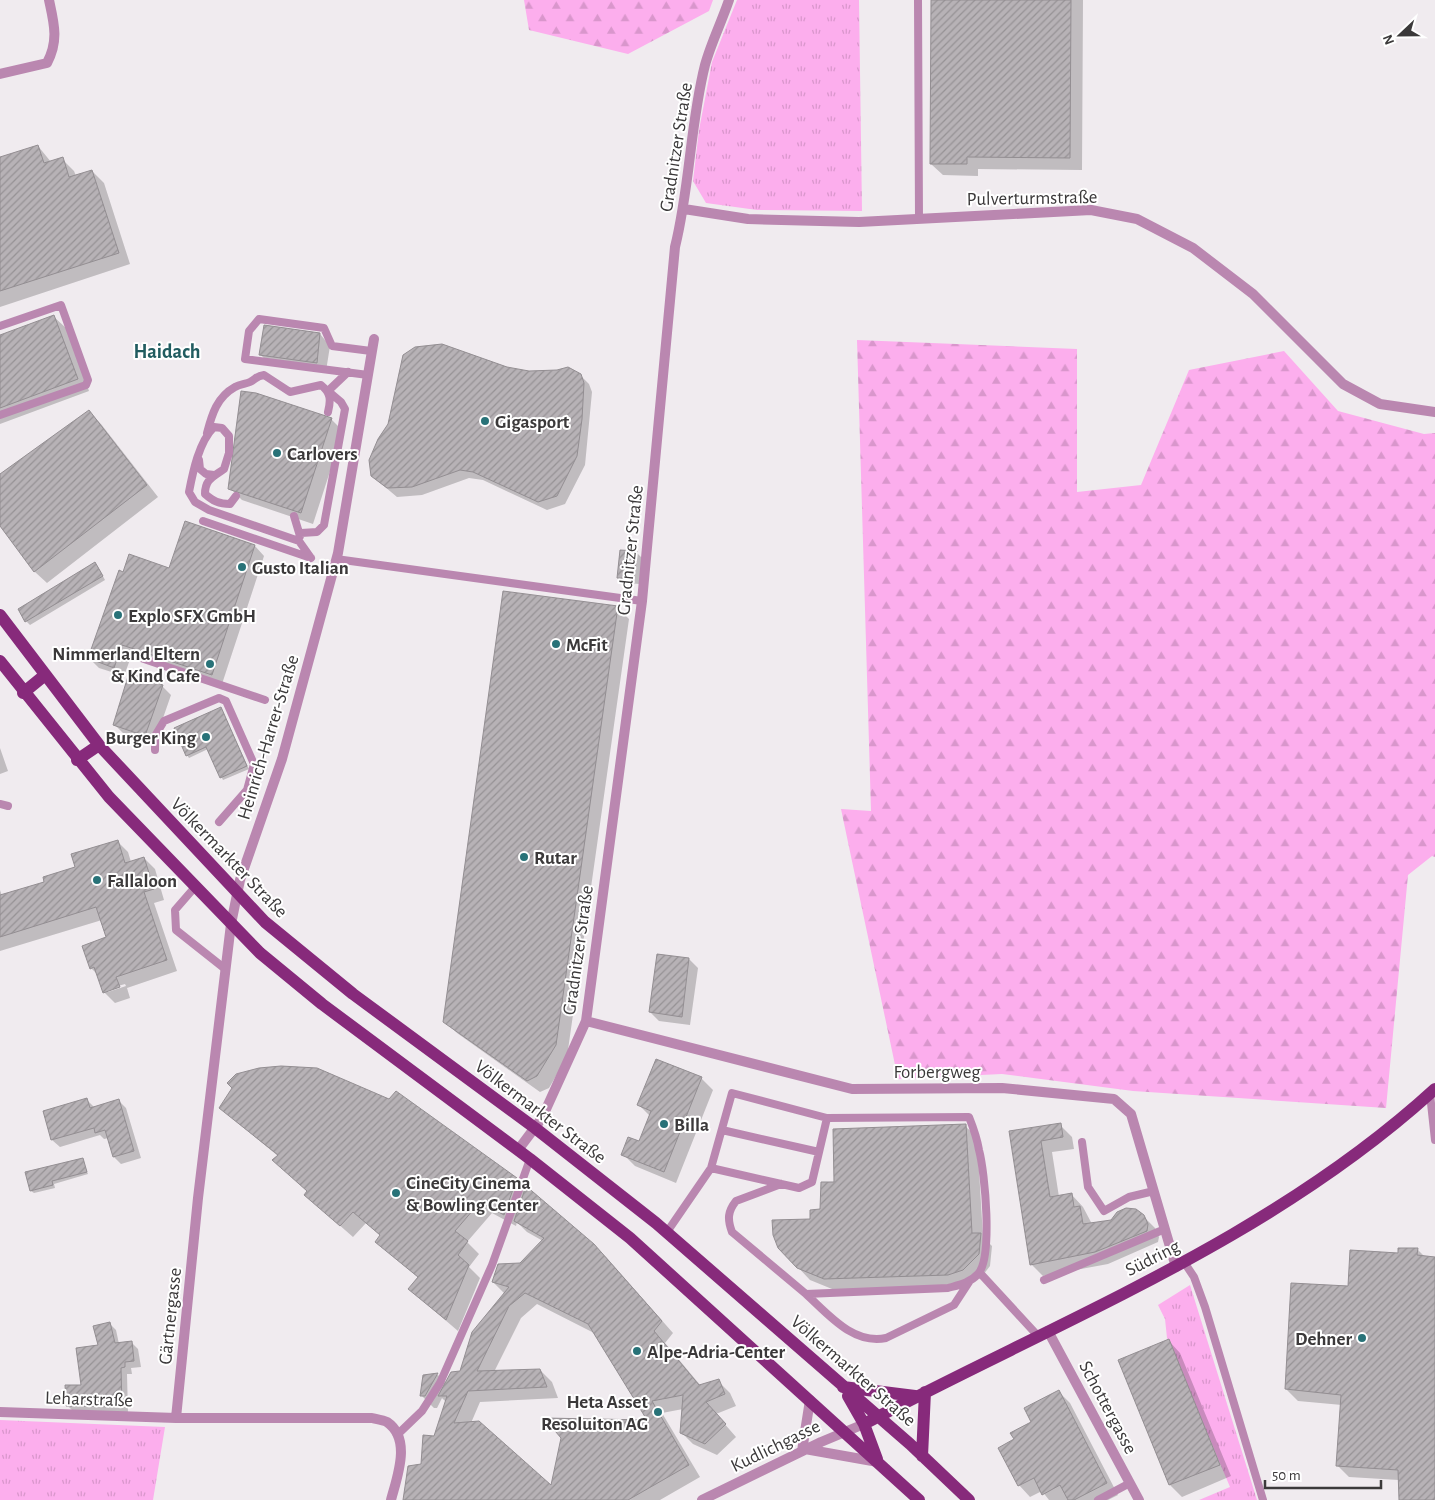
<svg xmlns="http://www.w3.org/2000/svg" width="1435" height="1500" font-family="'Alegreya Sans',sans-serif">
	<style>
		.grass { fill: url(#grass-tufts) }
		.forest { fill: url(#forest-firs) }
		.shadow { fill: #0003; fill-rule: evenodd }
		.building { fill: url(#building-hatch); stroke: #938e92; fill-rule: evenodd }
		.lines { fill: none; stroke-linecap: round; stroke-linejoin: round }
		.service { stroke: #ba87b0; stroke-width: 8 }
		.minor { stroke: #ba87b0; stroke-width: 10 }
		.primary { stroke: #872a7b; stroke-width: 12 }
		.poi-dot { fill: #287278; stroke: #fff; stroke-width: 2 }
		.labels { text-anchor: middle; stroke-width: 4; stroke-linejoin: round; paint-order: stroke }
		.street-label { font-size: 19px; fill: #3b393a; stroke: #fff }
		.poi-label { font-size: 19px; font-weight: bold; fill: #3b393a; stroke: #fff; text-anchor: start }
		.neighbourhood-label { font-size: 20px; font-weight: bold; fill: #215c60; stroke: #fff }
	</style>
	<defs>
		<pattern id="grass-tufts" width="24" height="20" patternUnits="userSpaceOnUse" patternTransform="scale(1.25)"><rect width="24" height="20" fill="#fcaeed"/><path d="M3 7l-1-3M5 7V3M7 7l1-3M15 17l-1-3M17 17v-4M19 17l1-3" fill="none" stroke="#d996cc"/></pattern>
		<pattern id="forest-firs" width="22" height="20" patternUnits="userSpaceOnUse" patternTransform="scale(1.25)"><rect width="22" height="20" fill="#fcaeed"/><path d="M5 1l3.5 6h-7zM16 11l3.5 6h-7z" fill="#d996cc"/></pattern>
		<pattern id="building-hatch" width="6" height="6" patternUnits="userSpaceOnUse" patternTransform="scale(1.25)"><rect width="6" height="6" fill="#b7b2b6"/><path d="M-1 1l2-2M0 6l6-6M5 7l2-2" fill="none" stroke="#969295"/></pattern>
	</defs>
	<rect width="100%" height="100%" fill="#f0ebef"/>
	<path class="grass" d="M737 0H859L862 211 757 210 706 203 693 181 699 130 712 62Z
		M1190 1285 1257 1500H1199L1230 1487 1167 1338 1165 1319 1158 1305Z
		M0 1420 165 1427 153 1500H0Z"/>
	<path class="forest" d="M524 0H713L709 11 628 54 529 30Z
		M857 340 1077 349V492L1141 485 1189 370 1284 351 1338 411 1424 434 1435 433V857L1432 856 1408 875 1386 1108 1133 1091 1002 1074 898 1079 841 809 871 811Z"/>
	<path class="shadow" d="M932 0H1083L1082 170 978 169V176L943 175 931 164Z
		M38 146 51 162 62 159 74 171 76 176 92 171 104 183 130 264 0 307V159Z
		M54 317 66 328 89 391 0 424V337Z
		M320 334 330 346 326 371 269 364 261 355Z
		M506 368 529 372 580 375 589 384 592 392 585 465 565 504 547 510 483 480 469 478 422 495 397 497 372 476Z
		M89 412 101 424 158 497 47 583 35 572 0 524V477Z
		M331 419 343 431 313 524 242 500 230 488Z
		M255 546 264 556 222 684 132 654 124 676 99 668 89 658 170 570Z
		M636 552 642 558 640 584 624 583 619 577Z
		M98 567 105 580 30 625 26 621 20 610Z
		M617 607 629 619 567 1057 549 1088 540 1092 457 1033 445 1021Z
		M162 686 171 695 154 744 123 733 114 724Z
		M221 708 249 769 223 780 208 749 189 758 187 755Z
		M0 748 8 771 0 774Z
		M117 841 128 852 131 862 144 858 155 869 164 900 154 903 177 971 127 988 130 998 115 1003 104 992 98 975 91 968 108 938 102 920 0 951V890L2 896 46 883 77 868ZM125 984 126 986 108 992V989Z
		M658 955 689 959 698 968 690 1025 659 1021 650 1012Z
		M701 1078 713 1090 676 1183 635 1166 623 1154 640 1143 650 1116 639 1105Z
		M87 1100 95 1108 119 1101 126 1108 141 1158 121 1164 114 1157 109 1138 104 1139 100 1135 60 1147 52 1140 45 1112Z
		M220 1108 516 1179 606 1257 673 1333 665 1343 701 1386 718 1381 730 1393 736 1406 716 1414 736 1437 717 1455 693 1444 681 1432 683 1409 662 1413 700 1477 660 1500H404L435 1437 446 1402 442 1398 437 1408H434L422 1396 424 1376 438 1375 446 1383 461 1372 505 1294 493 1282 520 1265 543 1241 527 1232 517 1222 516 1226 492 1213 467 1242 479 1254 469 1267 480 1278 458 1331 409 1289 419 1278 376 1242 381 1236 366 1223 353 1237 305 1195 308 1192 278 1156ZM537 1304 594 1333 649 1422 551 1487 471 1423 480 1402 558 1398 552 1382 540 1370 494 1372 521 1318Z
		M1060 1125 1072 1137 1074 1149 1052 1152 1059 1197 1072 1195 1083 1207 1092 1224 1143 1216 1155 1228 1159 1237 1158 1242 1108 1264 1043 1276 1031 1264 1010 1132Z
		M965 1126 977 1137 983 1237 992 1246 990 1266 983 1275 961 1287 837 1291 810 1280 779 1247 821 1211 836 1183Z
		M82 1159 88 1174 54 1184 55 1188 34 1193 31 1191Z
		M1417 1249 1425 1257 1435 1258V1500H1400L1399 1480 1349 1477 1338 1466 1342 1405 1298 1401 1286 1389 1349 1288 1399 1255Z
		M109 1323 116 1330 119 1344 131 1342 138 1349 141 1367 131 1368 132 1374H127L128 1414 74 1412 67 1405 82 1386Z
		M1169 1341 1180 1353 1231 1476 1182 1497 1170 1485 1119 1361Z
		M1058 1391 1070 1403 1118 1495 1108 1500H1049L1042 1491 1030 1497 1019 1485 1016 1440Z"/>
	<path class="building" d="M931 0H1071L1070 158 967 157V164H930Z
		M38 145 44 163 63 157 69 177 92 170 119 253 0 291V157Z
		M54 315 78 379 0 408V335Z
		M264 325 320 333 317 363 259 355Z
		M442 344 507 367 529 371 557 370 568 367 581 374 584 383 582 419 577 456 557 496 538 502 473 472 460 470 412 487 387 488 371 476 369 460 378 439 388 424 403 355 415 347Z
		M241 391 256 393 332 418 301 513 228 489Z
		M89 410 147 485 34 572 0 526V474Z
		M185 521 255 545 212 675 122 645 114 668 88 658 119 570 123 572 129 554 169 568Z
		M620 550 637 551 634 579 617 578Z
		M95 562 103 576 25 622 18 609Z
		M503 591 618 606 556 1045 537 1076 527 1081 443 1022Z
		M129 673 163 685 145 736 113 725Z
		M221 707 247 766 220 778 206 747 186 756 174 728Z
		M118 840 125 863 144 857 154 889 144 892 167 960 116 977 120 987 103 993 94 967 90 969 82 946 106 937 96 907 0 937V895L44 882 43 877 75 867 71 854Z
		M657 954 689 958 682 1017 649 1012Z
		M656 1059 702 1077 664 1172 621 1155 628 1137 639 1141 651 1111 637 1105Z
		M281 1066 317 1068 389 1099 396 1091 517 1178 504 1215 480 1202 455 1231 468 1241 458 1255 469 1265 446 1320 408 1289 418 1277 375 1242 380 1235 353 1212 340 1226 304 1195 307 1191 272 1160 278 1155 219 1108 232 1088 227 1083 236 1074 259 1068Z
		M87 1098 90 1108 119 1099 134 1151 113 1157 105 1130 95 1133 94 1128 51 1140 43 1111Z
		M1061 1123 1063 1137 1041 1141 1050 1197 1072 1193 1074 1207 1080 1206 1083 1224 1111 1220 1117 1212 1126 1208 1136 1209 1144 1215 1148 1224 1147 1231 1095 1252 1030 1265 1009 1131Z
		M966 1124 972 1233H981L979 1254 963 1270 948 1275 824 1279 797 1268 778 1248 773 1235 772 1220 810 1219V1210L820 1209 821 1182H834L833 1129Z
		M83 1158 87 1172 52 1181 53 1185 30 1191 25 1172Z
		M526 1186 594 1244 662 1321 654 1331 699 1385 719 1379 725 1394 706 1402 726 1424 705 1444 680 1433 683 1395 652 1401 689 1465 628 1500H403L408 1466 421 1464 423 1435 434 1436 447 1396H438L451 1372 460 1371 472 1332 509 1287 492 1282 498 1264 520 1263 544 1238 514 1221ZM525 1293 588 1324 647 1420 544 1418 561 1438 551 1485 479 1421 454 1423 468 1391 547 1387 540 1369 477 1371 509 1306Z
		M1398 1248H1418L1417 1255 1435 1257V1499L1432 1500H1399L1398 1470 1336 1466 1341 1395 1285 1389 1291 1283 1348 1286 1350 1250 1398 1253Z
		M110 1322 115 1343 132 1341 134 1361 125 1362V1367L121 1368 122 1407 66 1406 65 1385H81L76 1348 98 1345 93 1326Z
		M1169 1339 1220 1465 1169 1485 1118 1360Z
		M438 1373 425 1396H420L423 1375Z
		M1059 1390 1107 1483 1074 1500H1068L1060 1485 1042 1495 1034 1478 1018 1486 998 1448 1014 1439 1010 1433 1031 1422 1024 1408Z"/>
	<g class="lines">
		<path class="service" d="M918 0 919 218
			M0 326 61 305 88 380 86 385 0 415
			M368 375 245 359 249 331 259 319 324 328 332 346 371 351
			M207 433C212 414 217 397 235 387 240 384 246 384 250 382 256 379 256 376 264 375L290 392 321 385C331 393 331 400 328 412
			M199 460 200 469 206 474 214 475
			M236 496 230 504C219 504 213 501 205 494 205 479 213 477 224 469L229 453V436L222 428 214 427C199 442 193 471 189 492L195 502 209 510 299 541 311 558
			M294 516 300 536
			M203 521 311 558
			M301 533 317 532 324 525 345 409 341 402 328 391 348 372
			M336 559 642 601
			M138 657 265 700
			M155 750V736L164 721 219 698 226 701 254 764 247 790 219 822
			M0 804 8 806
			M195 887 175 910 176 930 224 968
			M1430 1094 1435 1140
			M722 1130 819 1152
			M1082 1142 1088 1187 1104 1211 1129 1197 1154 1191
			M711 1168 799 1188 812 1182 827 1118
			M667 1232 711 1168 732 1093 827 1118 969 1117C973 1127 977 1138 979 1150 985 1172 993 1258 978 1274 970 1283 959 1285 948 1288L806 1294 732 1232C727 1219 728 1211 736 1201L781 1184
			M1184 1262 1194 1277 1205 1307 1263 1500
			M980 1273 1038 1336
			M1044 1280 1165 1229
			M806 1294C828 1314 853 1345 886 1338L954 1305 969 1282
			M397 1435 422 1411 440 1383 492 1265 530 1159
			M1098 1500 1130 1483"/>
		<path class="minor" d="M0 74 47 63C59 41 54 23 49 0
			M684 209 748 219 859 222 1091 210 1137 219 1193 248 1253 294 1343 384 1380 404 1435 412
			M586 1021 852 1089 1002 1088 1114 1099 1131 1114 1176 1267
			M518 1150 542 1118 586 1021 642 601 675 247C690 187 690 124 705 65 711 43 722 21 729 0
			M1048 1331 1139 1500
			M0 1412 176 1418H372C376 1419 383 1420 387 1422 412 1439 397 1477 391 1500
			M176 1418 198 1198 231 924 240 880 282 759 338 553 374 339
			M805 1449 878 1462
			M802 1451 810 1400
			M702 1500 821 1442 864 1424"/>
		<path class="primary" d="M0 615 99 745 265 922 353 994 535 1128 656 1223 910 1444 969 1500
			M0 661 109 797 260 953 322 1004 530 1159 630 1238 919 1500
			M23 693 45 675
			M77 760 99 745
			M843 1387 915 1396
			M848 1396 864 1424 877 1459
			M864 1424C1058 1321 1270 1240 1435 1089
			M922 1456 925 1392"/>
	</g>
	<g class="poi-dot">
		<circle cx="485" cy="421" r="5"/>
		<circle cx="277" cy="453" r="5"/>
		<circle cx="242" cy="567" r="5"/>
		<circle cx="118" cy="615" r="5"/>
		<circle cx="556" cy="644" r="5"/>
		<circle cx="210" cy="664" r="5"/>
		<circle cx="206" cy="737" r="5"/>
		<circle cx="524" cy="857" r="5"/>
		<circle cx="97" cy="880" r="5"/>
		<circle cx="664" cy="1124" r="5"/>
		<circle cx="396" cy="1193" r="5"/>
		<circle cx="1362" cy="1338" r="5"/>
		<circle cx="637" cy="1351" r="5"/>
		<circle cx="658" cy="1412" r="5"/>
	</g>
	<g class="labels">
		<g class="street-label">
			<text transform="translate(675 147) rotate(-81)" y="7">Gradnitzer Straße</text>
			<text transform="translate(1032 197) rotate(-1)" y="7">Pulverturmstraße</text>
			<text transform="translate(629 550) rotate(-84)" y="7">Gradnitzer Straße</text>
			<text transform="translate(267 737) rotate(-73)" y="7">Heinrich-Harrer-Straße</text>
			<text transform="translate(230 857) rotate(46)" y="7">Völkermarkter Straße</text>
			<text transform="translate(577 950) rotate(-82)" y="7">Gradnitzer Straße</text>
			<text x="937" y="1078">Forbergweg</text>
			<text transform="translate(541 1111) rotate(37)" y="7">Völkermarkter Straße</text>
			<text transform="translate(1152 1257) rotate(-27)" y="7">Südring</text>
			<text transform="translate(169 1316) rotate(-84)" y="7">Gärtnergasse</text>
			<text transform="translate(854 1370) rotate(41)" y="7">Völkermarkter Straße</text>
			<text transform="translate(89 1398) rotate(2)" y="7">Leharstraße</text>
			<text transform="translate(1109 1407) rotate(62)" y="7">Schottergasse</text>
			<text transform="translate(775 1445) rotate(-26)" y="7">Kudlichgasse</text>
		</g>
		<g class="poi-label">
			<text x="495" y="428">Gigasport</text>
			<text x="287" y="460">Carlovers</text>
			<text x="252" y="574">Gusto Italian</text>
			<text x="128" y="622">Explo SFX GmbH</text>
			<text x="566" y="651">McFit</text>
			<text x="200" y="660" text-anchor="end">Nimmerland Eltern<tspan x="200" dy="22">&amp; Kind Cafe</tspan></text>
			<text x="196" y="744" text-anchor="end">Burger King</text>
			<text x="534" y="864">Rutar</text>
			<text x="107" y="887">Fallaloon</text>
			<text x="674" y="1131">Billa</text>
			<text x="406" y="1189">CineCity Cinema<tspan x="406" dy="22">&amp; Bowling Center</tspan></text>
			<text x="1352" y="1345" text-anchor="end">Dehner</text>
			<text x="647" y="1358">Alpe-Adria-Center</text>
			<text x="648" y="1408" text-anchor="end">Heta Asset<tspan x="648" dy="22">Resoluiton AG</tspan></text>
		</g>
		<g class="neighbourhood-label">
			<text x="167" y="358">Haidach</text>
		</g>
	</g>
	<g transform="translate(1400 35) rotate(248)" stroke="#ffffff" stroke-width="4" paint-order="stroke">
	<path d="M0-4L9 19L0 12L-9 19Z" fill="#3b393a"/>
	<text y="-8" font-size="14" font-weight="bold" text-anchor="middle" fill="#3b393a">N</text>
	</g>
	<path d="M1265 1480v8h116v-8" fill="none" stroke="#3b393a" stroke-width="2.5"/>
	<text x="1272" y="1480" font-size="15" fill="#3b393a" stroke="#ffffff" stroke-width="4" paint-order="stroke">50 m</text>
</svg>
